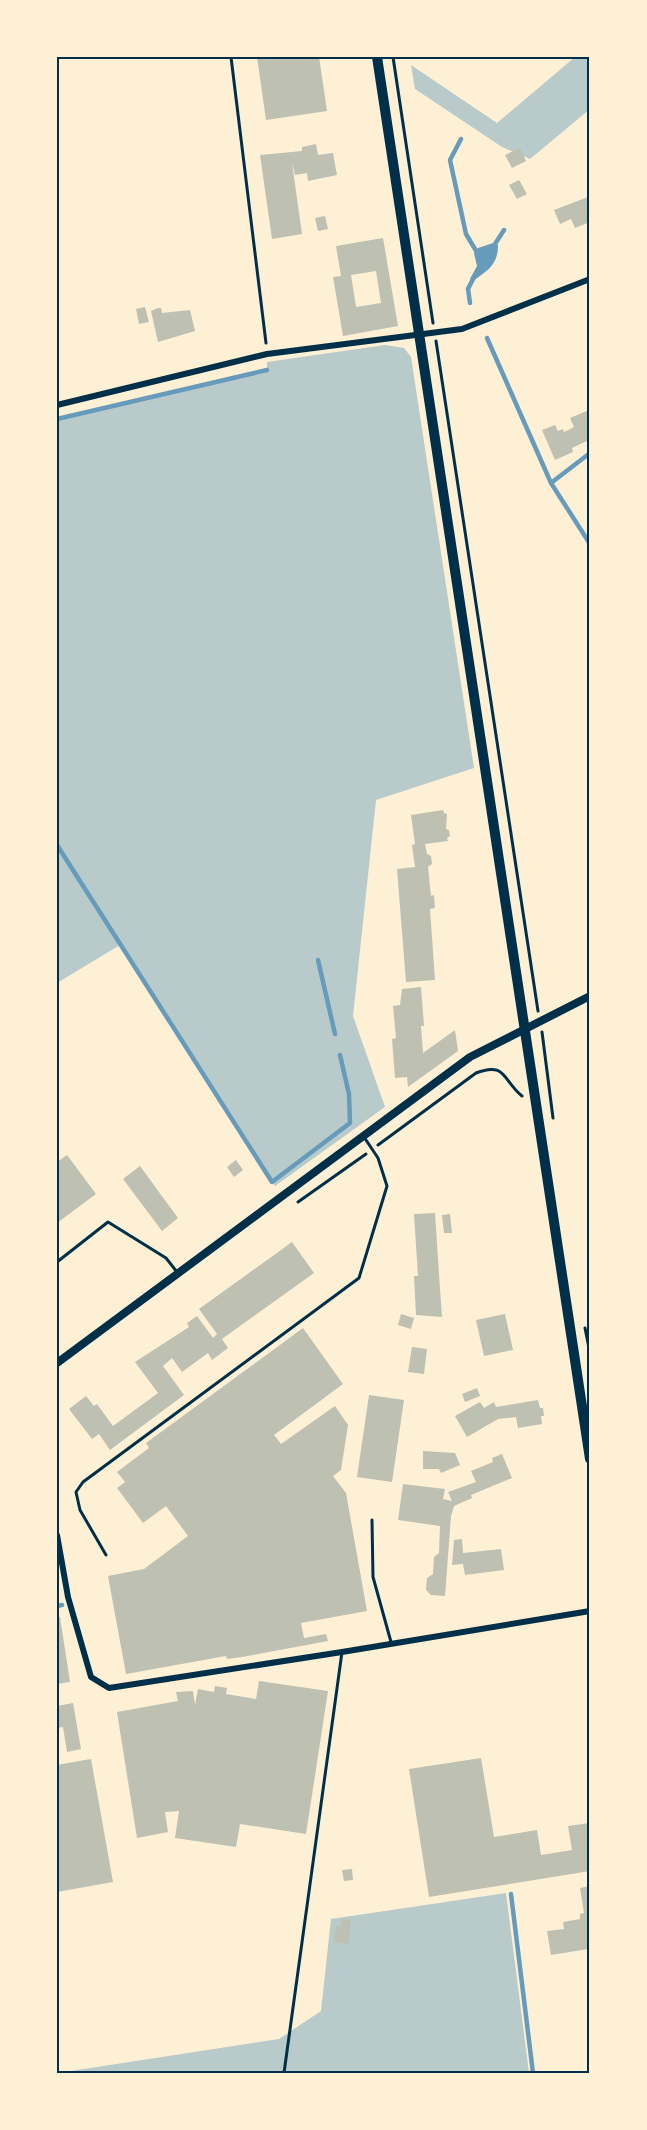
<svg xmlns="http://www.w3.org/2000/svg" width="647" height="2130" font-family="'DM Sans',sans-serif">
	<style>
		.green { fill: #b9caca }
		.water { fill: #669bbc }
		.lines { fill: none; stroke-linecap: round; stroke-linejoin: round }
		.stream { stroke: #669bbc; stroke-width: 4.5 }
		.building { fill: #bec0b2; fill-rule: evenodd }
		.path { stroke: #003049; stroke-width: 3 }
		.service { stroke: #003049; stroke-width: 3 }
		.minor { stroke: #003049; stroke-width: 6 }
		.tertiary { stroke: #003049; stroke-width: 8 }
		.primary { stroke: #003049; stroke-width: 10 }
		.neatline { fill: none; stroke: #003049; stroke-width: 2 }
	</style>
	<rect width="100%" height="100%" fill="#fdf0d5"/>
	<path class="green" d="M575 57H590V109L530 159 502 147 415 89 411 65 497 123Z
		M385 345 404 348 411 357 474 768 376 800 353 1016 385 1107 275 1186 120 945 57 983V419L267 370V362Z
		M506 1893 529 2073H58L279 2039 321 2011 331 1919Z"/>
	<path class="water" d="M493 243 498 245C498 265 488 270 473 281L470 279 477 266 474 253 478 248Z"/>
	<g class="lines">
		<path class="stream" d="M461 139 450 160 466 234 478 254
			M495 244 504 230
			M470 303 468 289 475 275
			M487 338 551 483 590 544
			M57 419 267 370
			M551 483 590 453
			M57 845 272 1182 350 1123 349 1094 340 1055
			M318 960 335 1034
			M57 1606 62 1605
			M511 1894 533 2073"/>
	</g>
	<path class="building" d="M257 57H319L327 111 266 120Z
		M316 144 318 155 333 153 337 175 308 181 307 173 295 175 292 163 302 234 272 239 260 155 302 151V147Z
		M520 148 526 161 512 168 505 155Z
		M519 180 527 194 517 199 509 185Z
		M588 197 590 222 575 228 571 219 560 224 554 210Z
		M325 216 328 229 318 231 315 218Z
		M383 238 398 326 343 336 333 277 341 276 336 246ZM376 271 381 303 356 307 351 275Z
		M145 307 149 322 139 324 136 309Z
		M158 308H161L162 313 190 310 195 331 158 342 151 311Z
		M589 410 590 436 587 441 572 448 573 452 555 460 542 430 555 425 558 431 563 429 564 432 574 427 570 418Z
		M443 810 444 813 447 814 446 829 449 830 450 836 447 838 448 841 425 844 427 854 431 856 432 864 428 867 431 896 434 895 435 908 430 909 435 980 406 982 397 869 415 867 412 845 415 844 411 815Z
		M421 987 424 1026H421L423 1053 455 1030 458 1051 408 1087 407 1077 395 1078 392 1039 396 1038 393 1006 400 1005 402 989Z
		M67 1155 96 1194 57 1223V1162Z
		M236 1160 243 1170 234 1177 227 1167Z
		M140 1166 178 1218 162 1231 123 1179Z
		M435 1213 439 1274 442 1317 416 1315 414 1276H418L414 1214Z
		M450 1214 452 1233H444L442 1215Z
		M292 1242 314 1273 222 1339 228 1348 212 1360 208 1353 182 1372 172 1358 163 1366 184 1395 110 1450 99 1434 92 1439 69 1409 86 1396 94 1406 97 1404 113 1426 158 1393 135 1362 189 1327 187 1323 197 1316 213 1338 217 1334 199 1309Z
		M401 1314 414 1318 411 1329 398 1325Z
		M505 1314 513 1350 484 1356 476 1320Z
		M303 1328 343 1384 274 1435 281 1444 335 1406 348 1425 341 1470 333 1476 346 1493 367 1611 301 1623 304 1638 326 1634 328 1641 242 1657 227 1659 226 1656 126 1674 108 1576 144 1569 188 1536 166 1506 143 1523 117 1488 125 1482 117 1472 149 1448 146 1443Z
		M412 1347 427 1349 424 1374 408 1372Z
		M477 1388 480 1396 465 1402 462 1394Z
		M369 1395 404 1400 392 1482 357 1477Z
		M538 1400 540 1408H543L544 1416H541L542 1424 518 1428 516 1417 498 1419 467 1437 455 1416 480 1402 484 1408 494 1402 496 1407Z
		M423 1451 455 1453 460 1465 441 1473 439 1469H423Z
		M502 1454 512 1478 471 1495 472 1498 454 1506 451 1516 445 1596 431 1595 426 1590 427 1578 433 1574 434 1557 439 1553 440 1526 398 1520 403 1484 445 1489 443 1499 452 1501 448 1492 476 1482 471 1471 493 1462 492 1458Z
		M462 1539 463 1553 501 1549 504 1570 465 1575 463 1564 452 1565 454 1540Z
		M57 1617H60L70 1682 57 1684Z
		M259 1681 328 1691 306 1834 240 1824 236 1847 175 1838 179 1811 165 1812 168 1832 137 1838 117 1712 178 1701 176 1692 193 1691 195 1705 198 1689 214 1692 215 1686 227 1688 226 1694 256 1699Z
		M73 1703 81 1749 67 1752 63 1727 57 1728V1706Z
		M481 1758 494 1837 537 1830 541 1855 572 1850 568 1826 590 1823V1871L429 1897 409 1769Z
		M91 1759 113 1882 57 1892V1765Z
		M352 1869 353 1880 344 1881 342 1870Z
		M590 1886V1955L588 1949 551 1955 547 1931 564 1929 563 1922 580 1919V1914L584 1913 580 1888Z
		M342 1919 351 1920 348 1944 334 1942 336 1926 341 1927Z"/>
	<g class="lines">
		<path class="path" d="M231 57 266 343
			M393 57 433 323
			M436 341 538 1011
			M542 1032 553 1118
			M378 1145 476 1073C506 1061 503 1081 522 1096
			M298 1202 366 1154
			M585 1328 590 1353"/>
		<path class="service" d="M57 1262 108 1222 166 1258 177 1272
			M372 1520 373 1577 391 1642
			M106 1555 80 1510 76 1492 83 1482 359 1278 387 1186 378 1158 364 1137
			M284 2073 342 1652"/>
		<path class="minor" d="M57 405 267 354 462 329 590 279
			M57 1535 68 1597 91 1677 109 1688 342 1652 590 1611"/>
		<path class="tertiary" d="M57 1363 470 1057 590 996"/>
		<path class="primary" d="M377 57 590 1459"/>
	</g>
	<rect width="647" height="2130" fill="none" stroke="#fdf0d5" stroke-width="117"/>
	<rect x="58" y="58" width="530" height="2014" class="neatline"/>
</svg>
